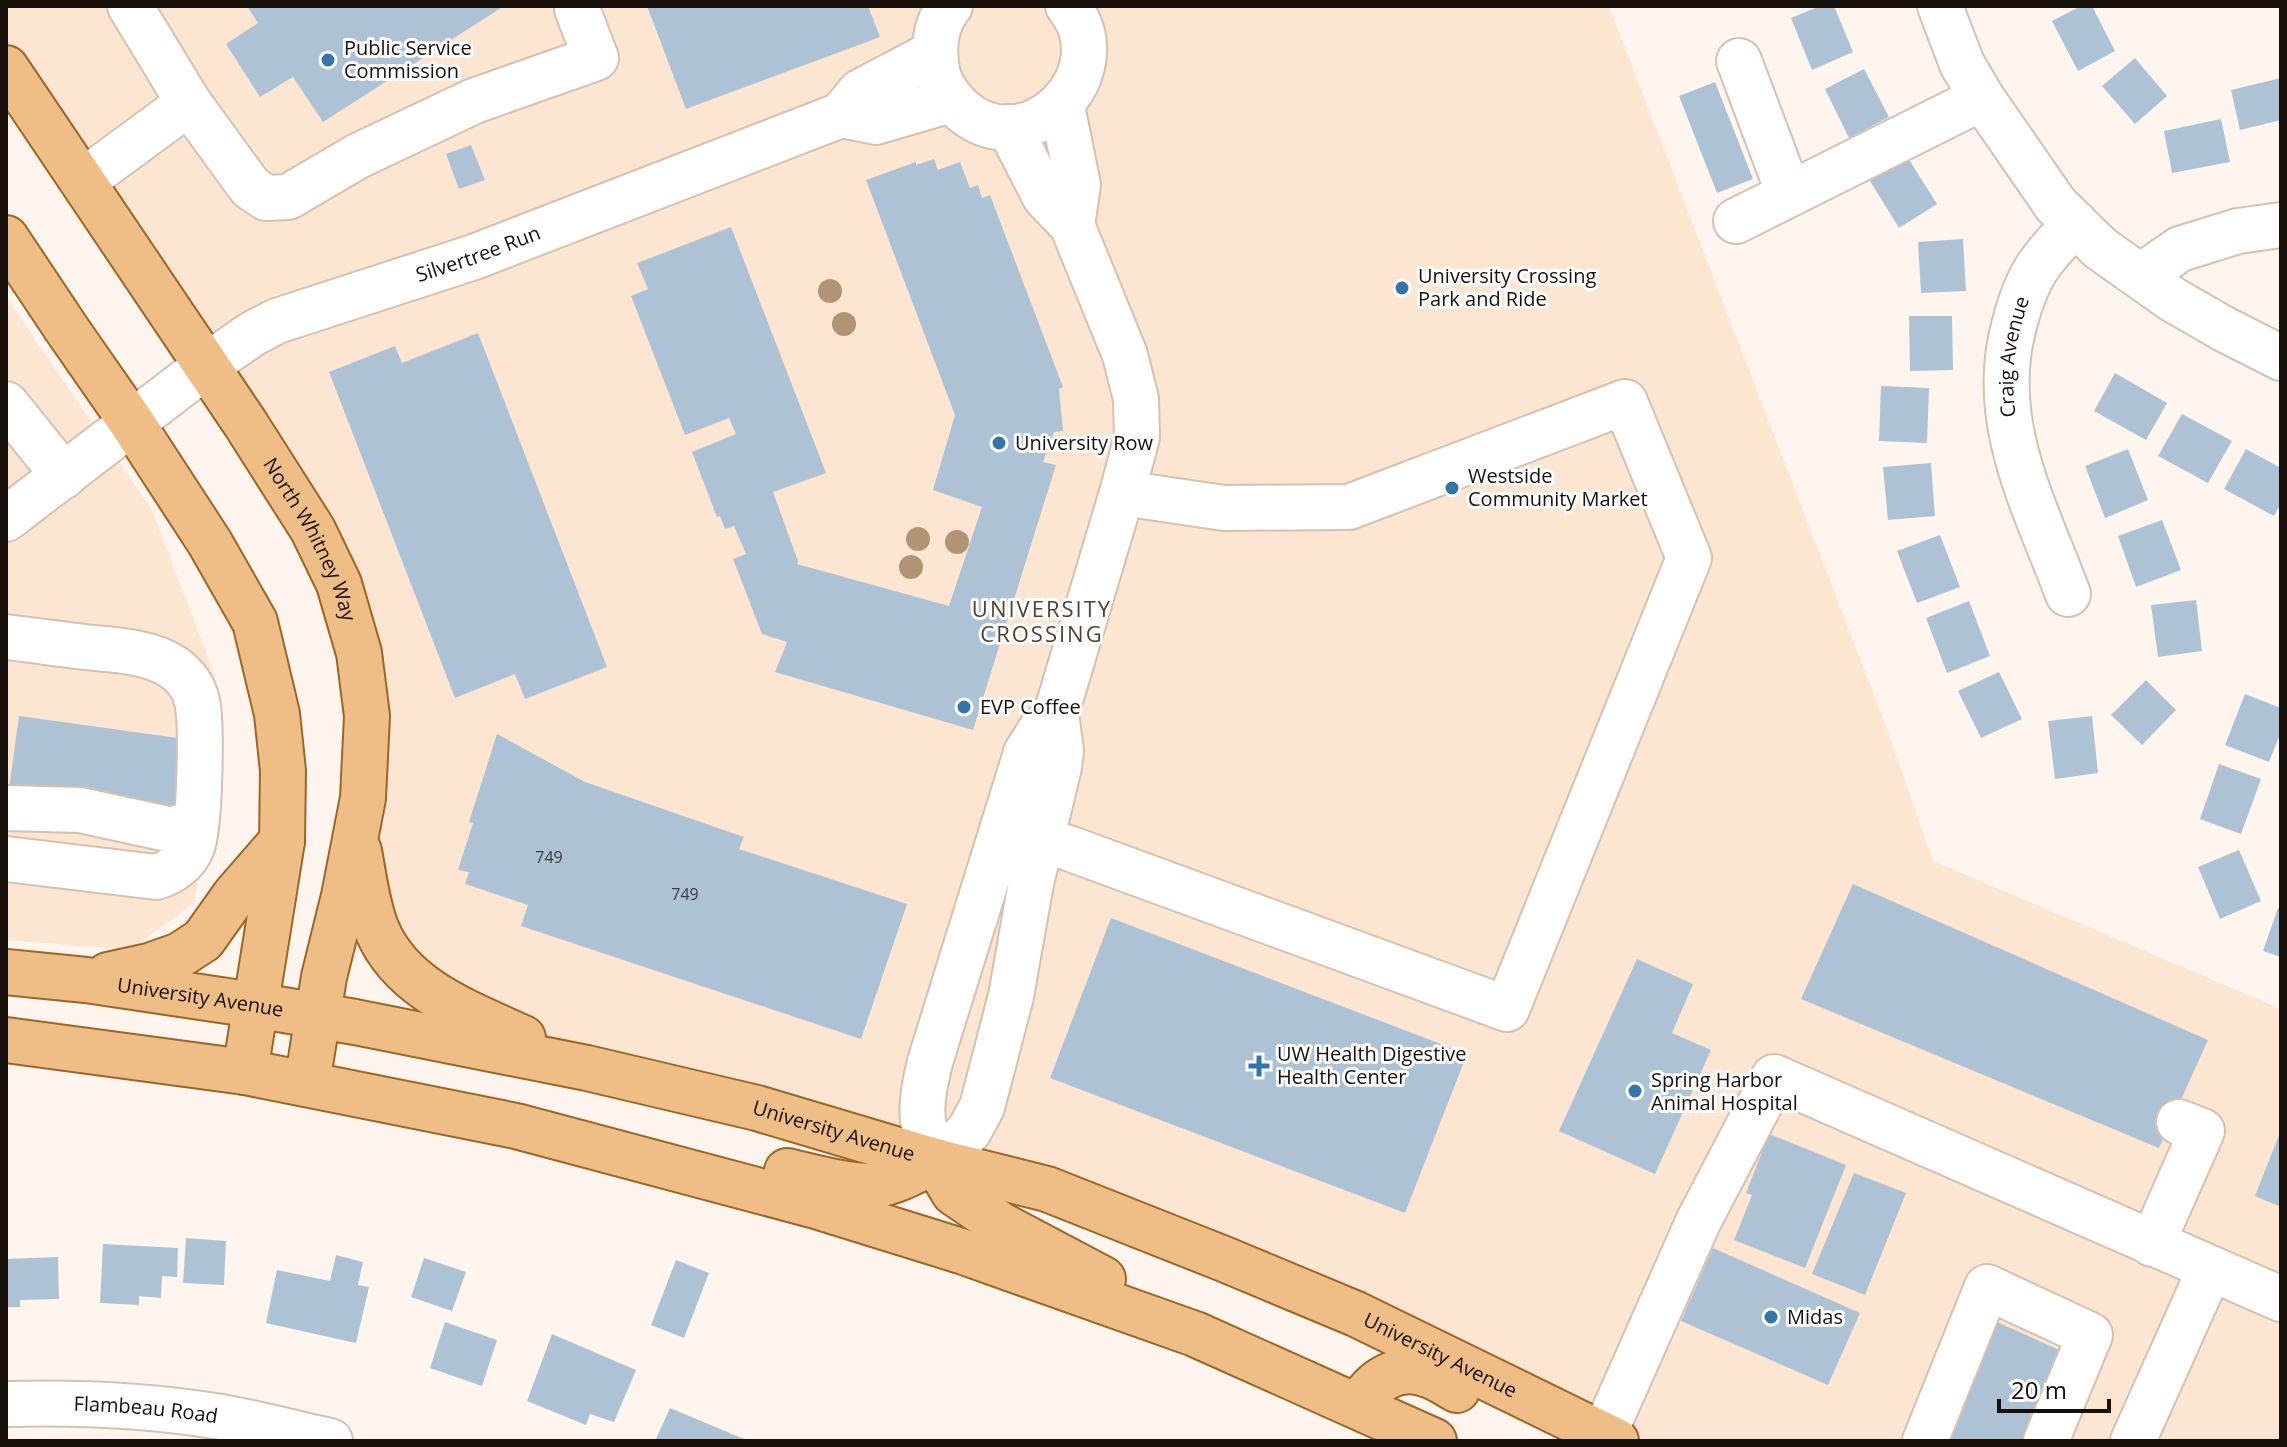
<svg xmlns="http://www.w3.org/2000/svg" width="2287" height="1447" font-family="'Open Sans',sans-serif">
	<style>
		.built { fill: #fce6d2 }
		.building { fill: #aec2d5 }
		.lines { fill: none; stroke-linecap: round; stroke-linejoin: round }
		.minor-casing { stroke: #d6c1af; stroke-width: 48 }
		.major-casing { stroke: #9d6527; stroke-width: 48 }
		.minor { stroke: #fff; stroke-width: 44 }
		.major { stroke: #efbe86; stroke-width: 44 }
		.tree { fill: #b09473 }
		.poi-dot { fill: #3374aa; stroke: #fff; stroke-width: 3 }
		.labels { text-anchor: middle; stroke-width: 6; stroke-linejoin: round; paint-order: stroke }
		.number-label { font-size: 16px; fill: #3d3c3d }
		.poi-label { font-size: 20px; fill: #17100a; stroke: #fff; text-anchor: start }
		.street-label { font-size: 20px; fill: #17100a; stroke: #fff }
		.neighbourhood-label { font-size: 22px; letter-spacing: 2px; fill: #524131; stroke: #fff }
	</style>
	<rect width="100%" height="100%" fill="#fef6ee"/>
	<path class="built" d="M6 6H1609L1884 721 1933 861 2281 1009V1441H1616L1224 1259 587 1068 377 931 339 584 6 68Z
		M6 297 152 510 215 676 221 757 194 903 130 950 6 940Z"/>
	<path class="building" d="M247 6H504L323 122 293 77 260 97 226 44 258 23Z
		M647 6H868L880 37 686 109Z
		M1820 6H1834L1853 52 1812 70 1791 18Z
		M2081 6H2092L2115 51 2078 71 2052 21Z
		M2135 58 2167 96 2135 124 2102 86Z
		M1864 69 1889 117 1849 138 1825 89Z
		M2281 78V120L2240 130 2231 90Z
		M1715 82 1753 179 1717 193 1679 96Z
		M2221 119 2230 162 2172 173 2164 131Z
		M471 145 485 180 459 189 446 154Z
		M1908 158 1937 204 1899 228 1870 181Z
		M934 159 938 170 960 162 970 188 978 185 982 198 990 195 1063 387 1059 389 1063 431 1054 432 1043 462 1056 465 973 730 775 672 787 642 762 634 733 559 746 554 734 526 725 529 720 516 717 517 692 452 736 434 729 418 685 435 631 296 648 289 637 263 731 227 826 473 773 492 798 561 797 564 949 606 982 507 933 490 955 415 866 180 916 162V165Z
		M1963 239 1966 291 1921 293 1918 242Z
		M1909 316H1952L1953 370 1910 371Z
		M478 333 607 667 525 699 515 674 455 698 329 372 395 346 402 363Z
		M2115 373 2167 403 2146 440 2094 411Z
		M1881 386 1929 388 1927 443 1879 441Z
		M2182 414 2232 441 2208 483 2158 456Z
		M2128 449 2148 500 2105 518 2085 466Z
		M2246 449 2281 468V503L2274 516 2224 489Z
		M1931 463 1935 516 1888 520 1883 467Z
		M2162 520 2181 570 2136 587 2118 536Z
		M1940 535 1960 587 1917 603 1897 551Z
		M2196 600 2202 651 2158 657 2151 605Z
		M1969 601 1990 656 1947 673 1926 618Z
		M1999 672 2022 719 1981 738 1958 691Z
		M2146 680 2176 710 2142 745 2111 715Z
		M2245 694 2281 708V732L2269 762 2225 745Z
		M19 716 185 739 174 812 9 789Z
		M2092 716 2098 773 2055 779 2048 721Z
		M497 734 585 782 744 837 739 849 907 904 861 1039 521 926 528 905 465 884 469 872 458 870 473 823 469 822Z
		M2219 764 2261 779 2241 834 2200 819Z
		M2239 850 2261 901 2220 919 2198 867Z
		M1853 884 2208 1040 2159 1148 1801 999Z
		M2278 908 2281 909V957L2263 951Z
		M1111 918 1467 1054 1405 1213 1050 1078Z
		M1637 959 1693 984 1672 1033 1711 1050 1655 1174 1559 1131Z
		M2281 1130V1207L2255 1196Z
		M1769 1134 1846 1165 1805 1268 1734 1240 1752 1195 1746 1193Z
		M1854 1173 1906 1193 1865 1295 1812 1274Z
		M186 1238 226 1241 224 1285 183 1283Z
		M103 1244 178 1248 177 1277 162 1276 161 1298 139 1296V1305L100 1303Z
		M1713 1248 1860 1313 1828 1385 1681 1321Z
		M336 1255 363 1262 358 1285 369 1287 356 1343 266 1323 277 1270 330 1281Z
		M58 1257 59 1299 20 1300V1307H6V1259Z
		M424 1258 466 1272 452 1311 411 1297Z
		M676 1260 709 1273 684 1338 651 1325Z
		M445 1322 497 1340 482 1386 430 1368Z
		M1997 1322 2064 1352 2023 1441H1942Z
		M552 1334 636 1370 614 1422 590 1414 586 1425 527 1401Z
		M670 1408 749 1441H655Z"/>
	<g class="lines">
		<defs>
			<g id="minor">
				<path d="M950 6C935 24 933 47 937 70 940 87 951 100 963 111 1028 166 1122 73 1068 6"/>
				<path d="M1940 6 1962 64 1982 98 2056 205 2100 248 2172 299 2224 329 2281 358"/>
				<path d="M1739 61 1789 194"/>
				<path d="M189 103 250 187 266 198 288 197 358 156 474 101 596 58 577 9"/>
				<path d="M1062 106 1078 185 1072 225"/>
				<path d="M841 115 876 122 951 100"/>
				<path d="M1009 127 1045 197 1072 225 1125 355 1136 399 1137 437 1122 493 1056 714 1061 751 1059 767 1031 883 1011 996 982 1107 969 1131 957 1143 935 1161C918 1122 920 1103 930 1062L1026 753 1039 732 1056 714"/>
				<path d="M83 181 189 103 130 6"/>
				<path d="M1736 221 1982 98"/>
				<path d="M2141 276 2180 249 2238 231 2281 225"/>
				<path d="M6 404 64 476"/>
				<path id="s1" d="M6 519 206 366 252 334 277 321 474 257 841 115 860 92 934 53"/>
				<path id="s2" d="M2068 594C2034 504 1987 419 2015 322 2020 303 2027 282 2039 265 2049 250 2063 237 2075 223"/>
				<path d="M6 637C32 640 59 644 85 647 114 650 148 651 173 667 185 675 194 688 197 701 202 723 200 827 192 847 186 862 171 873 156 877L6 859"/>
				<path d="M6 808 80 810 172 830 196 821"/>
				<path d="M1003 826 1071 849 1507 1009 1689 558 1625 402 1349 507 1224 508 1122 493"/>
				<path d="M2152 1244 2202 1131 2179 1122"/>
				<path id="s3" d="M6 1404C76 1402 146 1405 215 1416 253 1422 292 1433 330 1441"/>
				<path d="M1604 1434 1699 1220 1774 1077 2281 1299"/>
				<path d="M1925 1441 1987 1287 2090 1335 2046 1441"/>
				<path d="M2133 1441 2210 1269"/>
			</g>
			<g id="major">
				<path id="s4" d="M6 68 245 423 313 530 339 584 359 653 367 716 363 798 344 896 324 977 307 1084"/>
				<path d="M6 238 68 331 132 423 210 543 255 622 277 714 283 771 282 841 245 1072"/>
				<path d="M359 851C364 877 367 906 377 930 402 990 469 1013 523 1038"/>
				<path id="s5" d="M6 972 86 980 254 1005 355 1022 587 1068 757 1108 935 1161 1047 1189 1224 1259 1356 1314 1616 1441"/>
				<path d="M108 975 149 966 180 955 203 940 235 895 282 841"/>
				<path d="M6 1040 245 1072 516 1126 816 1206 961 1251 1195 1334 1434 1441"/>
				<path d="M935 1161 954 1193 1001 1225 1103 1279"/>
				<path d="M787 1171C809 1176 854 1189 876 1185 897 1182 916 1170 935 1161"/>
				<path d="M1359 1406C1372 1381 1398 1363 1428 1375 1438 1378 1448 1385 1457 1390"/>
			</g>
		</defs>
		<use href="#minor" class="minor-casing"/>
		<use href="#major" class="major-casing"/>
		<use href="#minor" class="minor"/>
		<use href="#major" class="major"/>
	</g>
	<g class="tree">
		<circle cx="830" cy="291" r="12"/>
		<circle cx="844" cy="324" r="12"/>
		<circle cx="918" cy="539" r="12"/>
		<circle cx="957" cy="542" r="12"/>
		<circle cx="911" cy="567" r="12"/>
	</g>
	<g class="poi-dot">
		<circle cx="328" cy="60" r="8"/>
		<circle cx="1402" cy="288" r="8"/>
		<circle cx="999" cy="443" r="8"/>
		<circle cx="1452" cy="488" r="8"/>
		<circle cx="964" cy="707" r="8"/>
		<path d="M1255 1054h8v8h8v8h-8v8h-8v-8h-8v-8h8z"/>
		<circle cx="1635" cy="1091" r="8"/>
		<circle cx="1771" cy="1317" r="8"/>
	</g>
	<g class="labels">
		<g class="number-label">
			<text x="549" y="863">749</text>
			<text x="685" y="900">749</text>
		</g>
		<g class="poi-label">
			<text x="344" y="55">Public Service<tspan x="344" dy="23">Commission</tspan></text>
			<text x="1418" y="283">University Crossing<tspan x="1418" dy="23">Park and Ride</tspan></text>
			<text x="1015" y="450">University Row</text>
			<text x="1468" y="483">Westside<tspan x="1468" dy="23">Community Market</tspan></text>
			<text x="980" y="714">EVP Coffee</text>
			<text x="1277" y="1061">UW Health Digestive<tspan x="1277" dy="23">Health Center</tspan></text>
			<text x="1651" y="1087">Spring Harbor<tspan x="1651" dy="23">Animal Hospital</tspan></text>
			<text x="1787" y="1324">Midas</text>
		</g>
		<g class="street-label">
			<text dy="7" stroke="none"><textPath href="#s1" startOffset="548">Silvertree Run</textPath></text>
			<text dy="7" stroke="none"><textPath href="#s2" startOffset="248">Craig Avenue</textPath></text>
			<text dy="7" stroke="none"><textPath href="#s4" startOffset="562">North Whitney Way</textPath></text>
			<text dy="7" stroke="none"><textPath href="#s5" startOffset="196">University Avenue</textPath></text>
			<text dy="7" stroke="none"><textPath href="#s5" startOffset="844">University Avenue</textPath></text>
			<text dy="7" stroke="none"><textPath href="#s5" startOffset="1492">University Avenue</textPath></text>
			<text dy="7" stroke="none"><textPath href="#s3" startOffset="140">Flambeau Road</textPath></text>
		</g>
		<g class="neighbourhood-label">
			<text x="1042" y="617">UNIVERSITY<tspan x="1042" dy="25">CROSSING</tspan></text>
		</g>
	</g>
	<rect width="2287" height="1447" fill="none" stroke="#17100a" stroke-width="16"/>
	<path d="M1999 1399v12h110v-12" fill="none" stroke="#17100a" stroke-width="4"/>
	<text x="2011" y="1399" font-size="24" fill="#17100a" stroke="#ffffff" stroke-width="6" paint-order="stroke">20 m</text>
</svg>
